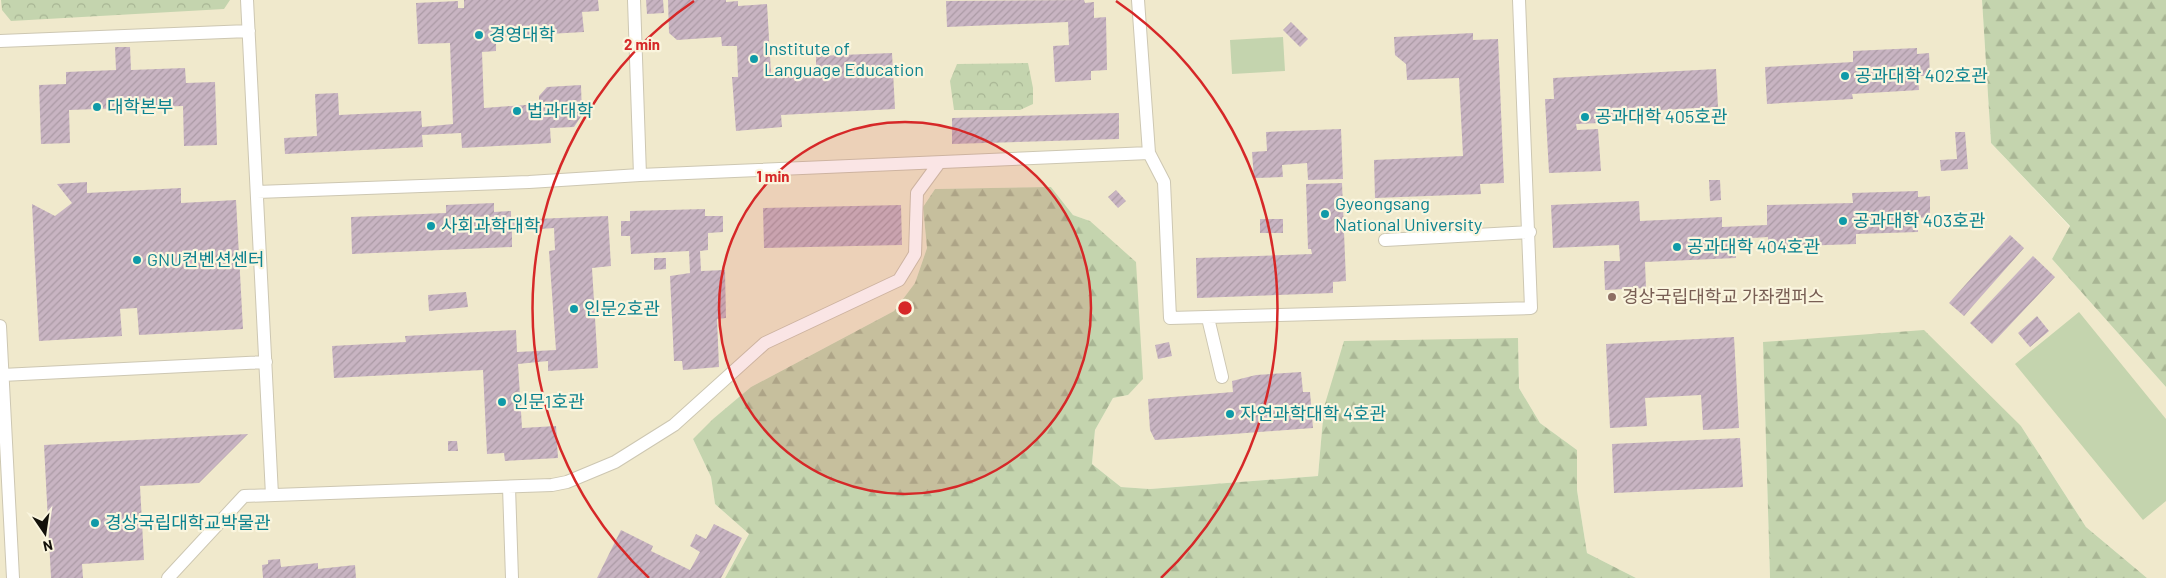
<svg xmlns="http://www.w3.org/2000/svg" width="2166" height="578" font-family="Barlow,'Noto Sans KR',sans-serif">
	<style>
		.built { fill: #f0e9cc }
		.forest { fill: url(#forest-firs) }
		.park { fill: url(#park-crowns) }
		.pitch { fill: #c4d4ae }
		.building { fill: url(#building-hatch) }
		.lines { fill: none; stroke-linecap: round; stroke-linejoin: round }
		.minor-casing { stroke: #cdc7b2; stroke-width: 14 }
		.minor { stroke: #fff; stroke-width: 12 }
		.ring { fill: none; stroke: #d62828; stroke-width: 2.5 }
		.culture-dot { fill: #0f9aa8; stroke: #faf5de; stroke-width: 2 }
		.education-dot { fill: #8d6e63; stroke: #faf5de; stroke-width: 2 }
		.labels { text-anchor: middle; stroke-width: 4.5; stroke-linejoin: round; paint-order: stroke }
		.culture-label { font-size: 18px; fill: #0d838f; stroke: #faf5de; text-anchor: start }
		.education-label { font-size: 18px; fill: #785e54; stroke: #faf5de; text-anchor: start }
		.centre { fill: #d62828; stroke: #faf5de; stroke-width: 2.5 }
		.ring-label { font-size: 15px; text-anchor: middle; font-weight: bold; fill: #d62828; stroke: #faf5de; stroke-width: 4.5; stroke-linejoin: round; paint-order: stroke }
	</style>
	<defs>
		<pattern id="forest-firs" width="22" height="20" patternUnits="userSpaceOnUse" patternTransform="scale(1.25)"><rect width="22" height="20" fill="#c4d4ae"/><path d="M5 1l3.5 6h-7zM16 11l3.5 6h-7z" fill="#a8b594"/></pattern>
		<pattern id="park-crowns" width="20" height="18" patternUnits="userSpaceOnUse" patternTransform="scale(1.25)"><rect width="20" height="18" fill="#c4d4ae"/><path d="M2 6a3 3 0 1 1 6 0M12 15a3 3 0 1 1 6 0" fill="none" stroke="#a8b594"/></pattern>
		<pattern id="building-hatch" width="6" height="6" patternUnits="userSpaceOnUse" patternTransform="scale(1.25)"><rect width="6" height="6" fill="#c8b4c2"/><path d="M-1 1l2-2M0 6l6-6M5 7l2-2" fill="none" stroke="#ab9aa5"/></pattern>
	</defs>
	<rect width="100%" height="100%" fill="#faf5de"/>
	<path class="built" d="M0 0H1982L1991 143 2070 227 2052 259 2166 387V578H2147L2086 527 2021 426 1763 342 1770 578H1636L1587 553 1577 490V450L1540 423 1519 388 1518 338 1324 407 1318 476 1150 489 1121 487 1092 464 1095 430 1113 398 1128 395 1090 221 1073 215 1051 187 935 189 923 207 927 248 915 283 894 311 751 387 693 439 711 477 715 504 749 534 725 578H0Z"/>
	<path class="forest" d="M1982 0H2166V387L2052 259 2070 226 1991 143Z
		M1051 187 1073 215 1090 221 1136 262 1143 379 1128 395 1113 398 1095 430 1092 464 1121 487 1150 489 1318 476 1324 407 1344 341 1518 338 1519 388 1540 423 1577 450V490L1587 553 1636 578H725L749 534 715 504 711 477 693 439 713 419 751 387 894 311 915 283 927 248 923 207 935 189Z
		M1924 330 2021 426 2086 527 2147 578H1770L1763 342Z"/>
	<path class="park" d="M1 0H230L224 9 11 21 2 10Z
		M1028 63 1033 88V104L1020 110H954L950 81 957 64Z"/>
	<path class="pitch" d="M1283 37 1285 71 1232 74 1230 40Z
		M2079 312 2166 419V501L2143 520 2015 364Z"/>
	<path class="building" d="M464 0H598L599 11 582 12 584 32 496 37V51L482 52 484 108 539 104V96L547 87 581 85 582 115 574 127 550 128 551 143 462 148 461 133 422 135 423 147 285 154 284 138 317 136 315 94 338 93 339 115 421 111 422 127 453 124 450 43 418 44 416 3 458 1V8H464Z
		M646 0H663L664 13 647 14Z
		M668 0H726V2L738 1V6L767 4 771 73 816 71V56L892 53 895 109 781 115 782 127 736 131 732 77H738L737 46H722L721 37 677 40 669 33Z
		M1084 0 1085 3 1094 2V18L1106 17 1107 70 1091 71V80L1055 82 1053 46 1069 45 1068 22 947 27 946 1Z
		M1291 22 1308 39 1300 47 1283 30Z
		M1473 33V40L1498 39 1504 183 1480 184 1481 194 1375 198 1374 160 1463 156 1459 78 1407 80 1406 64 1395 55 1394 37Z
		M115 47H130L131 70 185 68 186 83 215 82 217 145 184 146 183 106 69 110 70 143 41 144 39 85 66 84V72L116 70Z
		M1917 48V54L1929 53 1930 76H1918L1919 90 1852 94 1853 99 1767 104 1765 67 1853 62V51Z
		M1716 69 1718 107 1623 112 1624 122 1576 124 1577 130 1598 129 1601 171 1549 173 1545 99H1554L1553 78Z
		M1119 113V139L952 144V118Z
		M1341 129 1343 179 1308 180 1307 163 1282 165 1283 177 1254 178 1252 152 1267 151 1266 132Z
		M1955 132H1965L1968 169 1941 171 1940 160 1957 159Z
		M1709 180H1720L1721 200 1710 201Z
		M87 182V193L181 188V203L236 200 243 329 139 335 137 308 120 309 122 336 39 341 32 204 55 216 72 203 57 184Z
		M1342 183 1346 281 1333 282V293L1197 298 1196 258 1312 254 1311 249H1308L1306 184Z
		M1116 190 1126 201 1118 208 1108 197Z
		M1918 191V197L1930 196V217L1918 218V232L1856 234V244L1768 247V237L1736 239V258L1645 262 1646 288 1605 290 1604 261H1620L1619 245 1553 248 1551 205 1639 201 1640 221 1722 217V227L1767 225V205L1853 203 1852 193Z
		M494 203V212L511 211V220L608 216 611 266 592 268 598 368 548 371V361L518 364 522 428 556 426 558 458 505 461 504 453 487 454 483 370 334 378 332 346 406 342 405 336 516 330 517 352 556 350 549 251 555 250 554 228 512 231V247L352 254 351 217 446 213V205Z
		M901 205 902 245 764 248 763 208Z
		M705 209V216H723V232L708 233V250L700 251 701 271 725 270 726 318 717 319 719 367 683 370 682 361H674L670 276 690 273 689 251 631 254 630 236H621V221H630V211Z
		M1260 219H1283V233H1260Z
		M2010 235 2024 248 1964 316 1949 303Z
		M2033 256 2055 277 1992 344 1970 323Z
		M654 258H666V269L654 270Z
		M466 292 468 307 429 311 428 295Z
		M2037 316 2049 331 2030 347 2018 333Z
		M1734 337 1739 428 1703 430 1701 395 1645 398 1647 426 1610 428 1606 344Z
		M1169 342 1172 356 1158 359 1155 345Z
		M1301 372 1303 392H1310L1313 428 1155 440 1150 430 1148 399 1233 392 1232 381 1256 375Z
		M248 434 199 483 140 486 144 560 82 564 83 578H51L44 445Z
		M1740 438 1743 487 1614 493 1612 444Z
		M448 441H457L458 451H448Z
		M714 524 742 538 721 578H597L621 530 653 546 651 551 690 570 700 552 690 546 696 534 706 539Z
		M280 559 281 567 318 563V569L355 565 356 578H263L262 565 268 564V560Z"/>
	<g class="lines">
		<defs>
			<path id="minor" d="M247 0 272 495
				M634 0 640 175
				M1138 0 1149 153 1164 182 1170 318 1531 308 1519 0
				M0 41 249 31
				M257 192 529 182 640 175 1149 153
				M1385 240 1530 232
				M1208 318 1222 377
				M0 326 13 578
				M2 375 266 362
				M509 487 512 578
				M168 578 244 496 552 485 567 482 615 462 674 425 765 343 899 280 915 254 917 193 939 163"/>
		</defs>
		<use href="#minor" class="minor-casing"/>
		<use href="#minor" class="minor"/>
	</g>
	<circle cx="905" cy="308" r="186" fill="#d62828" fill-opacity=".12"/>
	<g class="ring">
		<circle cx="905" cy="308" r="186"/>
		<path d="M649 578A372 372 0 0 1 694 1M1116 1A372 372 0 0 1 1161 578"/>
	</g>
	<g class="culture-dot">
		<circle cx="479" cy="35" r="5"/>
		<circle cx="754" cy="59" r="5"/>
		<circle cx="1845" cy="76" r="5"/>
		<circle cx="97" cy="107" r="5"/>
		<circle cx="517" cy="111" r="5"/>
		<circle cx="1585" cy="117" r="5"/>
		<circle cx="1325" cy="214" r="5"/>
		<circle cx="1843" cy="221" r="5"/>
		<circle cx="431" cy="226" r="5"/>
		<circle cx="1677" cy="247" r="5"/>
		<circle cx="137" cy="260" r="5"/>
		<circle cx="574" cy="309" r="5"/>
		<circle cx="502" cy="402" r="5"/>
		<circle cx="1230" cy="414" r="5"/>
		<circle cx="95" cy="523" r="5"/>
	</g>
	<circle class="education-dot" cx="1612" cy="297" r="5"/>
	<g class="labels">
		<g class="culture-label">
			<text x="489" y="41">경영대학</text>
			<text x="764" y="55">Institute of<tspan x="764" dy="21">Language Education</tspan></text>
			<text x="1855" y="82">공과대학 402호관</text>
			<text x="107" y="113">대학본부</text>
			<text x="527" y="117">법과대학</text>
			<text x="1595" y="123">공과대학 405호관</text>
			<text x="1335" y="210">Gyeongsang<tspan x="1335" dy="21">National University</tspan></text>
			<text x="1853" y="227">공과대학 403호관</text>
			<text x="441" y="232">사회과학대학</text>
			<text x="1687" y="253">공과대학 404호관</text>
			<text x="147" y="266">GNU컨벤션센터</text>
			<text x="584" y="315">인문2호관</text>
			<text x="512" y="408">인문1호관</text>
			<text x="1240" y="420">자연과학대학 4호관</text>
			<text x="105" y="529">경상국립대학교박물관</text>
		</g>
		<g class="education-label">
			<text x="1622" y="303">경상국립대학교 가좌캠퍼스</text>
		</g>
	</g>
	<circle cx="905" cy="308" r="8" class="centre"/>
	<g class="ring-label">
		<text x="642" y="50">2 min</text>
		<text x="773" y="182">1 min</text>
	</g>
	<g transform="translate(45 533) rotate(167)" stroke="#faf5de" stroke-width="4" paint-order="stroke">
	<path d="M0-4L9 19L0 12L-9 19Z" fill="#13110a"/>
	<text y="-8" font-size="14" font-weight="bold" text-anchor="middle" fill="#13110a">N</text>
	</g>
</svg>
